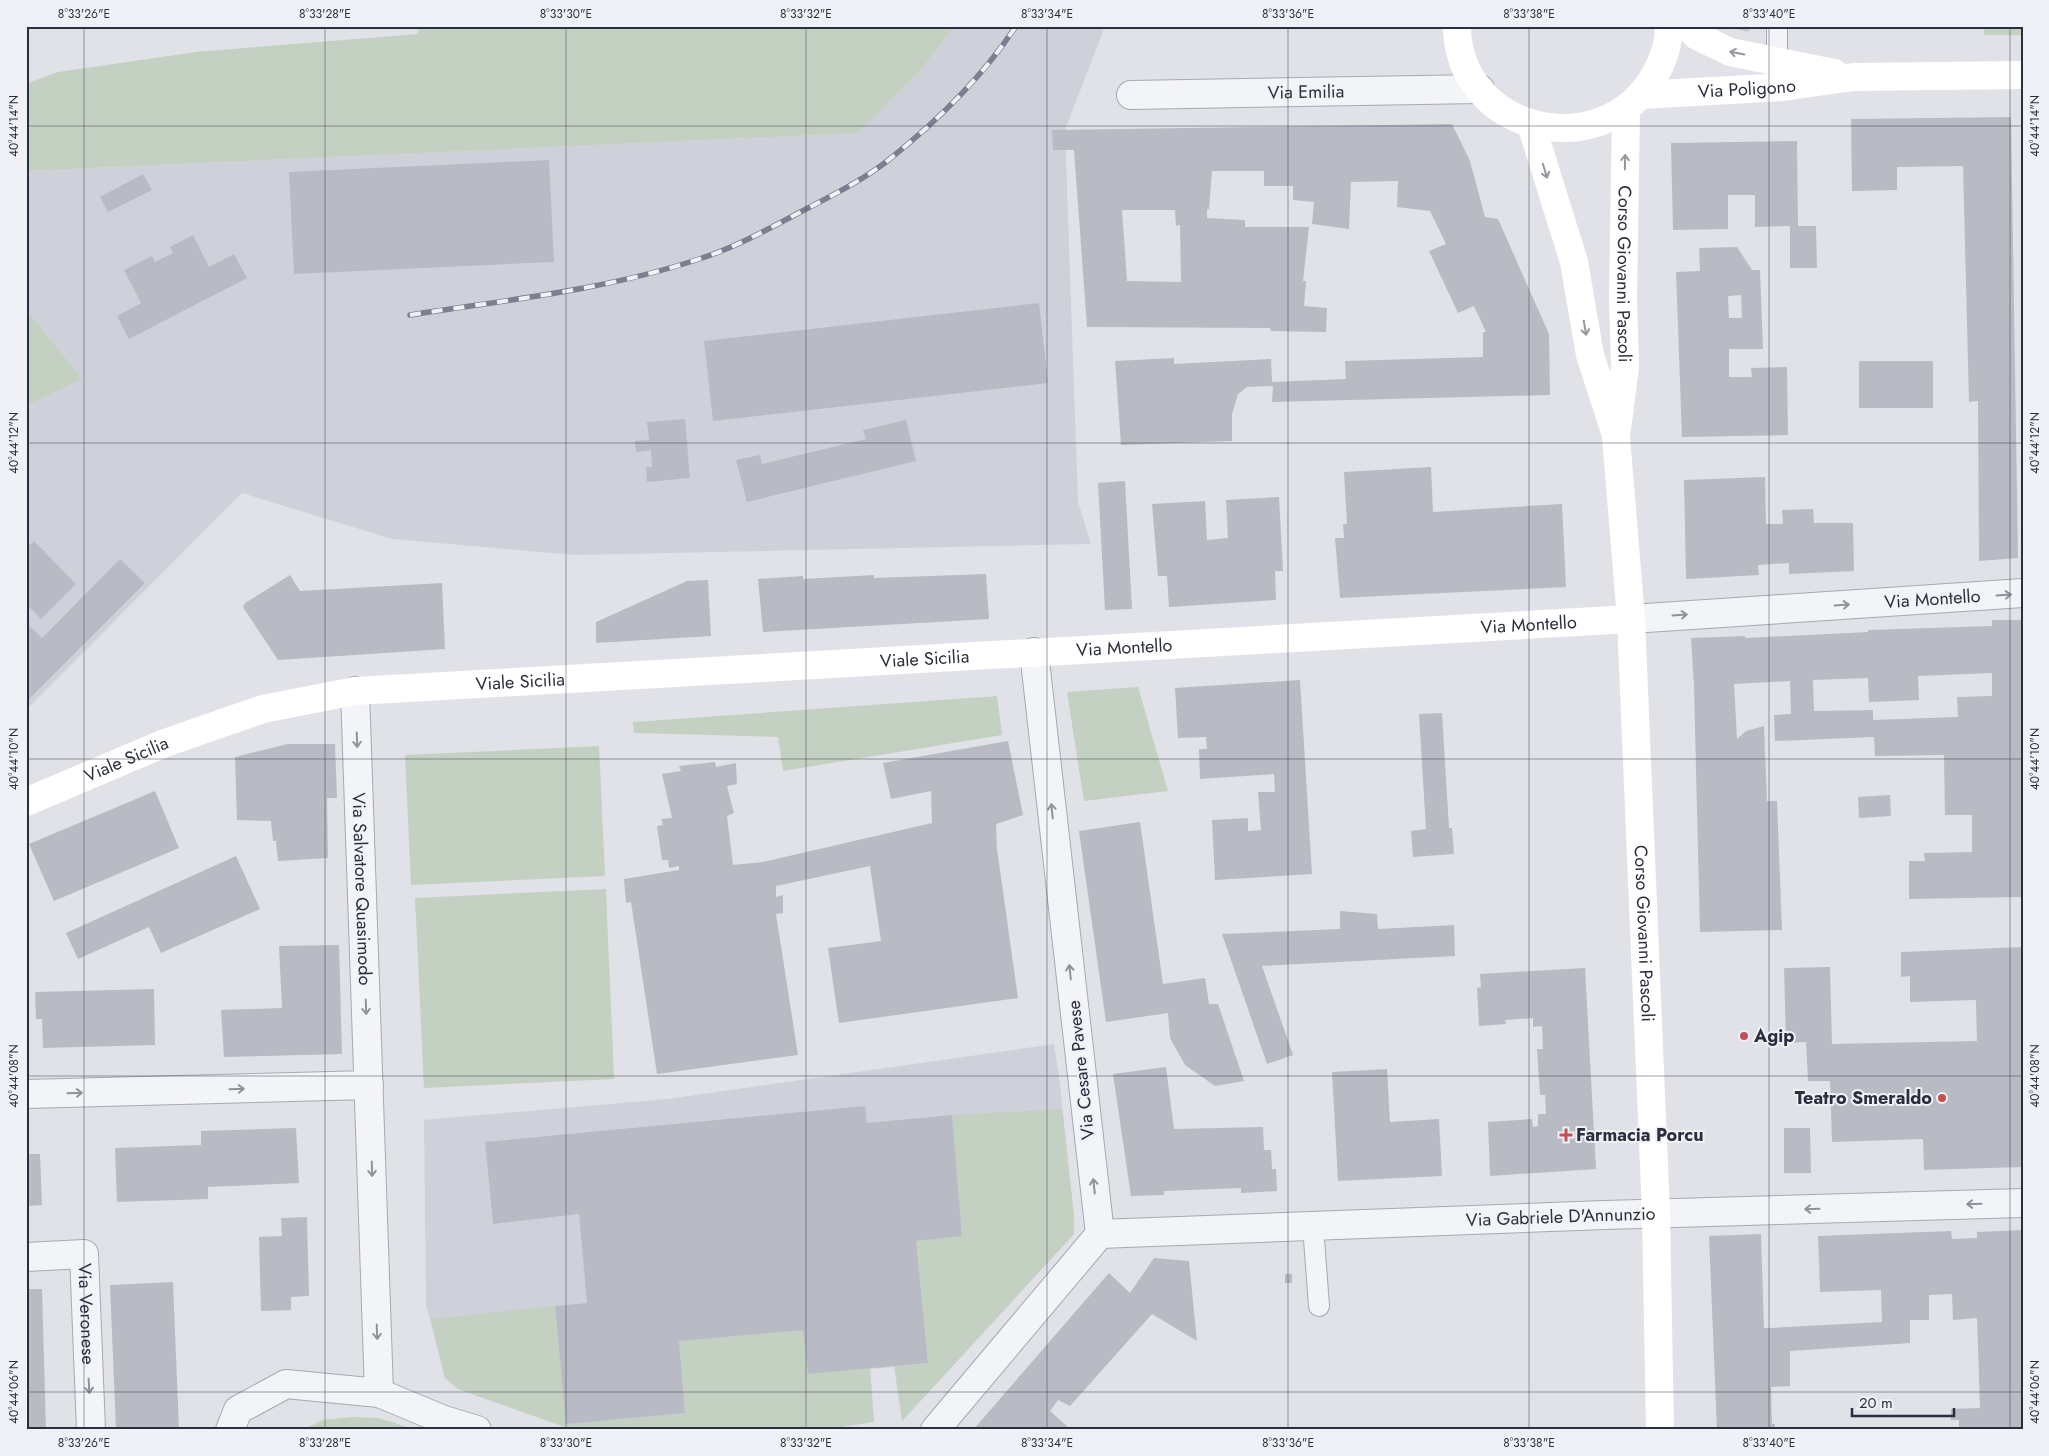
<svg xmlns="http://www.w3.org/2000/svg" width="2049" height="1456" font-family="Jost,sans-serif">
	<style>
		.built { fill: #cfd1da }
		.green { fill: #c4d1c2 }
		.building { fill: #b8bbc4; fill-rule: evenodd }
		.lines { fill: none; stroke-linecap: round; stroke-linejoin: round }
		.service-casing { stroke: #a6a9b2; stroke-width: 22 }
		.minor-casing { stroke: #a6a9b2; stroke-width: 30 }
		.service { stroke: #f3f4f7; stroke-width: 20 }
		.minor { stroke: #f3f4f7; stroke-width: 28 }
		.secondary { stroke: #fff; stroke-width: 28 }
		.rail-casing { stroke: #7b8090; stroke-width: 5.5 }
		.rail { stroke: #f0f1f6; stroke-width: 4; stroke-dasharray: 11; stroke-linecap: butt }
		.oneway { stroke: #94979e }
		.oneway2 { stroke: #8e929a }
		.ticks { fill: none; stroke: #2a2f3e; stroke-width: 1; stroke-opacity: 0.45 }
		.poi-dot { fill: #c15152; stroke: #f0f1f6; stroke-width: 2 }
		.labels { text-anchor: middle; stroke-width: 4; stroke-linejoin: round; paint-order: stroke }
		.street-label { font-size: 18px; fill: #2a2f3e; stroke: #f0f1f6 }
		.poi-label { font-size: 18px; font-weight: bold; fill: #2a2f3e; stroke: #f0f1f6; text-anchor: start }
		.neatline { fill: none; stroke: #2a2f3e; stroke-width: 2 }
		.ticks-label { font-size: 12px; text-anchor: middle; fill: #2a2f3e }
	</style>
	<rect width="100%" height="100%" fill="#e0e2e8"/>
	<path class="built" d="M955 26H1105L1065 130 1078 502 1091 544 575 555 392 539 242 493 26 710V406L83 379 26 309V171L857 133 920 71Z
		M1054 1044 1059 1076 1074 1216V1234L902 1421 894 1367 870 1369 874 1422 820 1430H573L458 1389 445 1378 426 1305 424 1120 668 1099Z"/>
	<path class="green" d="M420 26H955L920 71 858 133 26 171V84L58 72 196 52 417 34Z
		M1724 26H1754L1748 32Z
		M1984 26H2023V35H1984Z
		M26 309 83 379 26 406Z
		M1138 687 1168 791 1084 801 1067 692Z
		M997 696 1002 735 783 771 778 737 634 733 633 722Z
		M599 746 605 876 411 885 405 755Z
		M606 889 614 1079 424 1088 415 898Z
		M1062 1109 1074 1216V1234L902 1421 895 1367 928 1363 916 1241 962 1236 952 1115Z
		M555 1306 566 1424 685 1413 679 1341 803 1330 808 1374 870 1368 874 1422 820 1430H573L458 1389 445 1378 431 1319Z
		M352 1417 379 1418 417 1430H302L323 1420Z"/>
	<path class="building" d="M2011 117 2018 558 1979 561 1978 401 1969 402 1963 166 1897 167V190L1852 191 1851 119Z
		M1452 124 1470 161 1485 217 1498 219 1549 334 1550 395 1272 402 1273 386 1247 387 1238 394 1232 414V441L1121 445 1115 361 1174 358V364L1271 359 1272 382 1346 379 1345 361 1483 357V332H1486L1474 306 1458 313 1429 251 1446 244 1430 211 1397 207 1398 181 1351 182 1349 229 1312 224 1314 202 1293 200V186H1264V171H1212L1209 209H1207V218L1245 220V227H1309L1303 281H1306L1304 306 1327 308 1326 332 1271 331 1270 328 1087 327 1074 150H1053L1052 130ZM1122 210H1175L1176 226 1180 225 1181 282 1127 281Z
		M1797 141 1798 226H1816L1817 268H1790V226L1755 227V195H1728V229L1673 230 1671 143Z
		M549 160 554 262 294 274 289 172Z
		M143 174 152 190 108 212 100 197Z
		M193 235 209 267 234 254 247 278 129 339 117 316 141 303 124 270 152 256 155 262 173 253 170 247Z
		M1737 247 1752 270H1760L1763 349H1729V377H1752L1751 368 1787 367 1788 435 1682 437 1676 272 1700 271 1699 248ZM1741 295 1742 318H1729L1728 296Z
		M1039 303 1048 383 713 421 704 341Z
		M1859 361H1933V408H1859Z
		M685 419 690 478 647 482 646 467H652L651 450 636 452 635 441 649 440 647 422Z
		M906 420 916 461 747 502 736 460 760 455 762 464 866 439 863 430Z
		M1431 467 1433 512 1562 504 1566 587 1340 598 1335 538H1344L1343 524H1347L1344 472Z
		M1765 477 1766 524H1783L1782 510 1813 509 1814 523H1853L1854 571 1789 574V563L1758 565 1759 575 1686 579 1684 480Z
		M1125 481 1132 609 1105 610 1098 483Z
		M1279 497 1283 571H1275L1276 600 1169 607 1167 576H1158L1152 504 1205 501 1207 540 1228 538 1226 500Z
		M34 541 76 584 41 619 26 604V548Z
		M120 559 145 583 26 702V629L29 626 42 638Z
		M986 574 989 619 763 632 758 579 803 576V579L874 575V578Z
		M290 575 300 591 442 583 445 649 278 660 243 607 245 603Z
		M708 580 711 636 596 643V622L687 581Z
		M1992 620H2023V897L1909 899V861H1925L1924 853 1972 852V815H1945L1944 755 1875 756 1874 737 1775 741 1774 715 1791 714 1790 681 1734 684 1737 739 1746 731 1764 726 1767 801H1777L1782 930 1700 932 1694 686 1691 638 1745 636V638L1868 632V630L1992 626ZM1992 673V696L1957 697 1958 717 1873 720V710L1814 711 1813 680 1868 678 1869 702 1919 700 1918 676Z
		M1300 680 1312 874 1215 880 1212 820 1248 818V831L1261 830 1258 792H1275L1274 774 1200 779 1199 749H1207L1206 737 1178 738 1175 688Z
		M1442 713 1449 828H1452L1454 854 1413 857 1411 831 1426 829 1419 714Z
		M1008 741 1023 815 996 824 997 849 1018 998 839 1023 828 948 881 941 870 866 776 886V897L783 895V913L776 914 798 1055 657 1074 631 902 626 903 624 879 679 870V866L669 868 668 860H662L657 826 663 825 661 819 672 818 662 774 681 771 679 766 715 762 716 767 736 763 737 784 727 786 734 813 727 816 733 865 763 862 932 823 931 791 891 799 883 763Z
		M288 744H335L337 798H327L328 858 278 861 276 841H273L271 821 237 820 235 757Z
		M155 791 179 848 54 901 29 844Z
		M1890 795 1891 816 1859 818 1858 797Z
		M1140 822 1163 984 1205 978 1209 1004H1218L1244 1081 1215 1086 1185 1065 1170 1038 1168 1013 1106 1022 1079 831Z
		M236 856 260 909 161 953 149 927 78 959 66 933Z
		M1340 911 1377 914 1378 929 1454 925 1455 956 1262 966 1293 1055 1267 1064 1222 934 1340 929Z
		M339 945 342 1054 224 1057 221 1010 282 1008 279 946Z
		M2023 947V1167L1924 1170 1923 1139 1832 1142 1830 1081H1808L1806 1042 1786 1043 1784 968 1830 967 1832 1044 1977 1041 1976 1000 1910 1002V976L1901 977V952Z
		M1585 968 1596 1169 1490 1176 1488 1122 1532 1119 1533 1127 1538 1126V1114H1546L1545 1095H1540L1537 1049H1543L1542 1026 1533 1027V1018L1505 1020 1506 1024 1479 1026 1477 988 1481 987 1480 974Z
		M154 989 155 1045 43 1048 42 1019H36L35 992Z
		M1166 1067 1174 1129 1263 1127 1264 1150H1271L1272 1169H1276L1277 1191 1241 1193V1188L1164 1191V1195L1131 1196 1113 1074Z
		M1387 1069 1390 1122 1439 1119 1442 1176 1338 1181 1332 1072Z
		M865 1106 867 1123 952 1115 962 1236 916 1241 928 1363 808 1374 803 1330 679 1341 685 1413 566 1424 555 1306 587 1303 579 1214 493 1224 485 1142Z
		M296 1128 299 1183 208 1187V1199L117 1202 115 1148 201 1145V1131Z
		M1784 1128H1810L1811 1173H1784Z
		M26 1154H40L42 1205 26 1206Z
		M307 1217 309 1296 291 1297V1310L261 1311 259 1237 282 1236 281 1218Z
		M2023 1230V1430H1959V1420H1951V1409L1980 1408 1977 1318 1953 1320 1952 1294 1929 1295V1320H1910V1343L1790 1351V1386L1771 1387 1772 1424H1775V1430H1717L1709 1236 1761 1234 1764 1328H1770L1882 1322 1881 1290 1820 1292 1818 1236 1951 1231 1952 1239 1977 1238V1232Z
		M1154 1258 1189 1261 1197 1341 1152 1314 1070 1406 1058 1400 1050 1411 1071 1430H973L1109 1273 1130 1293Z
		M1285 1274H1292V1283H1285Z
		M173 1282 179 1430H116L110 1285Z
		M26 1289H42L46 1430H26Z"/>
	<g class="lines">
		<defs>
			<path id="service" d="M1777 60V26
				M1313 1226 1319 1306"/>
			<g id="minor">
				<path id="s1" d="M1131 95 1480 89"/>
				<path id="s2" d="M1631 619 2023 593"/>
				<path id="s3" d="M355 691 379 1393"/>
				<path d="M26 1094 369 1085"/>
				<path id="s4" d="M1100 1234 1605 1215 2023 1203"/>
				<path id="s5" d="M26 1257 84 1254 91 1430"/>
				<path d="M230 1430 238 1410 286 1384 379 1393 444 1420 477 1430"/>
				<path d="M935 1430 1100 1234 1034 652"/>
			</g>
		</defs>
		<use href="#service" class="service-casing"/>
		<use href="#minor" class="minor-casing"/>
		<use href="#service" class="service"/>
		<use href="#minor" class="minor"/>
		<g class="secondary">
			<path d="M1457 26C1457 128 1593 165 1650 83 1661 66 1669 47 1669 26"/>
			<path d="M1687 26 1697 36 1730 52 1834 73"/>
			<path id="s6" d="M1641 95 1783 87 1853 77 2023 75"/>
			<path id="s7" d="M1626 109 1623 299 1625 367 1616 437 1631 619 1656 1213 1660 1430"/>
			<path d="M1531 124 1574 262 1590 355 1614 429"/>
			<path id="s8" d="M26 802 165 743 263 709 355 691 1631 619"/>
		</g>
		<defs>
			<path id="rail" d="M410 315C506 300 606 290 699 259 731 249 761 233 791 217 823 200 857 184 886 162 934 124 982 78 1016 26"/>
		</defs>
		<use href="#rail" class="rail-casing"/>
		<use href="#rail" class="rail"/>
	</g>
	<defs><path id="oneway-shaft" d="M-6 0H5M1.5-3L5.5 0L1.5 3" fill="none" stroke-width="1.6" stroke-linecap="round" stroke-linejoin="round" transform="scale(1.25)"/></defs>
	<g class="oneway">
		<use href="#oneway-shaft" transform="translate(1737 53) rotate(-168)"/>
		<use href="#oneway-shaft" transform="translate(1625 162) rotate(-89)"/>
		<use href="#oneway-shaft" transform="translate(1545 171) rotate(73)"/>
		<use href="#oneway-shaft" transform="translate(1585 328) rotate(80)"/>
	</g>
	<g class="oneway2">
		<use href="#oneway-shaft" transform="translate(2004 595) rotate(-4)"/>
		<use href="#oneway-shaft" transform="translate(1842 605) rotate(-4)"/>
		<use href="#oneway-shaft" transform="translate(1680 615) rotate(-4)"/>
		<use href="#oneway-shaft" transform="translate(357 740) rotate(88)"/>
		<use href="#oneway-shaft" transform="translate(1052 811) rotate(-96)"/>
		<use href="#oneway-shaft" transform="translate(1070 972) rotate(-96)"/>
		<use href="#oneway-shaft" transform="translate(366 1007) rotate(88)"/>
		<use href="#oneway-shaft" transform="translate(237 1089) rotate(-2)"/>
		<use href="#oneway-shaft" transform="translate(75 1093) rotate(-2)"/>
		<use href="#oneway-shaft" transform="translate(372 1169) rotate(88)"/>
		<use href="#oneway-shaft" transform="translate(1094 1186) rotate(-96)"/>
		<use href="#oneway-shaft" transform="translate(1974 1204) rotate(178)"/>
		<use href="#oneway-shaft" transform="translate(1812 1209) rotate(178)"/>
		<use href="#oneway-shaft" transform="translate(377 1332) rotate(88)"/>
		<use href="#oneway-shaft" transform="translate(89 1386) rotate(87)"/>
	</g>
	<path class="ticks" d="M84 26V1430M325 26V1430M566 26V1430M806 26V1430M1047 26V1430M1288 26V1430M1529 26V1430M1769 26V1430M2010 26V1430M26 126H2023M26 443H2023M26 759H2023M26 1076H2023M26 1392H2023"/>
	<g class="poi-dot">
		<circle cx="1744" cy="1036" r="5"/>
		<circle cx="1942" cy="1098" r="5"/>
		<path d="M1563.5 1127.5h5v5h5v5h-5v5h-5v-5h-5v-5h5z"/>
	</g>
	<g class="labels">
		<g class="street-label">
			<text dy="6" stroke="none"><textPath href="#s6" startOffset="106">Via Poligono</textPath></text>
			<text dy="6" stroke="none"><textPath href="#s1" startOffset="175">Via Emilia</textPath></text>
			<text dy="6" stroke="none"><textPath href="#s7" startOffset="165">Corso Giovanni Pascoli</textPath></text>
			<text dy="6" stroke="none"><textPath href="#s2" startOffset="302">Via Montello</textPath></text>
			<text dy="6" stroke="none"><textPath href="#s8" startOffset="1524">Via Montello</textPath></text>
			<text dy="6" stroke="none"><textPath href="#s8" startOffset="1119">Via Montello</textPath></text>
			<text dy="6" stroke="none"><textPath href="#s8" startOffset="919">Viale Sicilia</textPath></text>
			<text dy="6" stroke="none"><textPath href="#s8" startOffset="514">Viale Sicilia</textPath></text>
			<text dy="6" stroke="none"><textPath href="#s8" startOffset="109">Viale Sicilia</textPath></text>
			<text dy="6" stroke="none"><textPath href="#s3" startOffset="198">Via Salvatore Quasimodo</textPath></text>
			<text dy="6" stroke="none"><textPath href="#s7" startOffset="826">Corso Giovanni Pascoli</textPath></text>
			<text transform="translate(1081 1070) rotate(-96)" y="6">Via Cesare Pavese</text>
			<text dy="6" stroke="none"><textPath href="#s4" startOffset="461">Via Gabriele D'Annunzio</textPath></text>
			<text dy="6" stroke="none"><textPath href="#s5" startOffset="118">Via Veronese</textPath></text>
		</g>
		<g class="poi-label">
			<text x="1754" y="1042">Agip</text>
			<text x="1932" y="1104" text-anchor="end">Teatro Smeraldo</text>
			<text x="1576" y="1141">Farmacia Porcu</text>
		</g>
	</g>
	<rect width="2049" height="1456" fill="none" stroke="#f0f1f6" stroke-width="55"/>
	<path d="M1852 1408v8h102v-8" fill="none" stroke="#2a2f3e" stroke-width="2.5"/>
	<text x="1859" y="1408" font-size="15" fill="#2a2f3e" stroke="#f0f1f6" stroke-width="4" paint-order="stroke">20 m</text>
	<rect x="28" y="28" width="1994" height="1400" class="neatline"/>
	<g class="ticks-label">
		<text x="84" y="18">8°33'26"E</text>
		<text x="325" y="18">8°33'28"E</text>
		<text x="566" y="18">8°33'30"E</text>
		<text x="806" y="18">8°33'32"E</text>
		<text x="1047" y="18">8°33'34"E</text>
		<text x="1288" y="18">8°33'36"E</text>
		<text x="1529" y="18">8°33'38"E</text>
		<text x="1769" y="18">8°33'40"E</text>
		<text transform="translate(14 126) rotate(-90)" y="4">40°44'14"N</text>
		<text transform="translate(2035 126) rotate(-90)" y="4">40°44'14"N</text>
		<text transform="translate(14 443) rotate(-90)" y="4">40°44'12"N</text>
		<text transform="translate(2035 443) rotate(-90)" y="4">40°44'12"N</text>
		<text transform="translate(14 759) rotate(-90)" y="4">40°44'10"N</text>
		<text transform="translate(2035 759) rotate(-90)" y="4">40°44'10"N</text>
		<text transform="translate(14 1076) rotate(-90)" y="4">40°44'08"N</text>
		<text transform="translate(2035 1076) rotate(-90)" y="4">40°44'08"N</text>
		<text transform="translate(14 1392) rotate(-90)" y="4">40°44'06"N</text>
		<text transform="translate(2035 1392) rotate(-90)" y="4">40°44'06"N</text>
		<text x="84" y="1447">8°33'26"E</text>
		<text x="325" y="1447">8°33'28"E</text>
		<text x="566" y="1447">8°33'30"E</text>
		<text x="806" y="1447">8°33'32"E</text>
		<text x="1047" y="1447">8°33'34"E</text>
		<text x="1288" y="1447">8°33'36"E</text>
		<text x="1529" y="1447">8°33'38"E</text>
		<text x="1769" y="1447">8°33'40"E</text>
	</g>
</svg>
